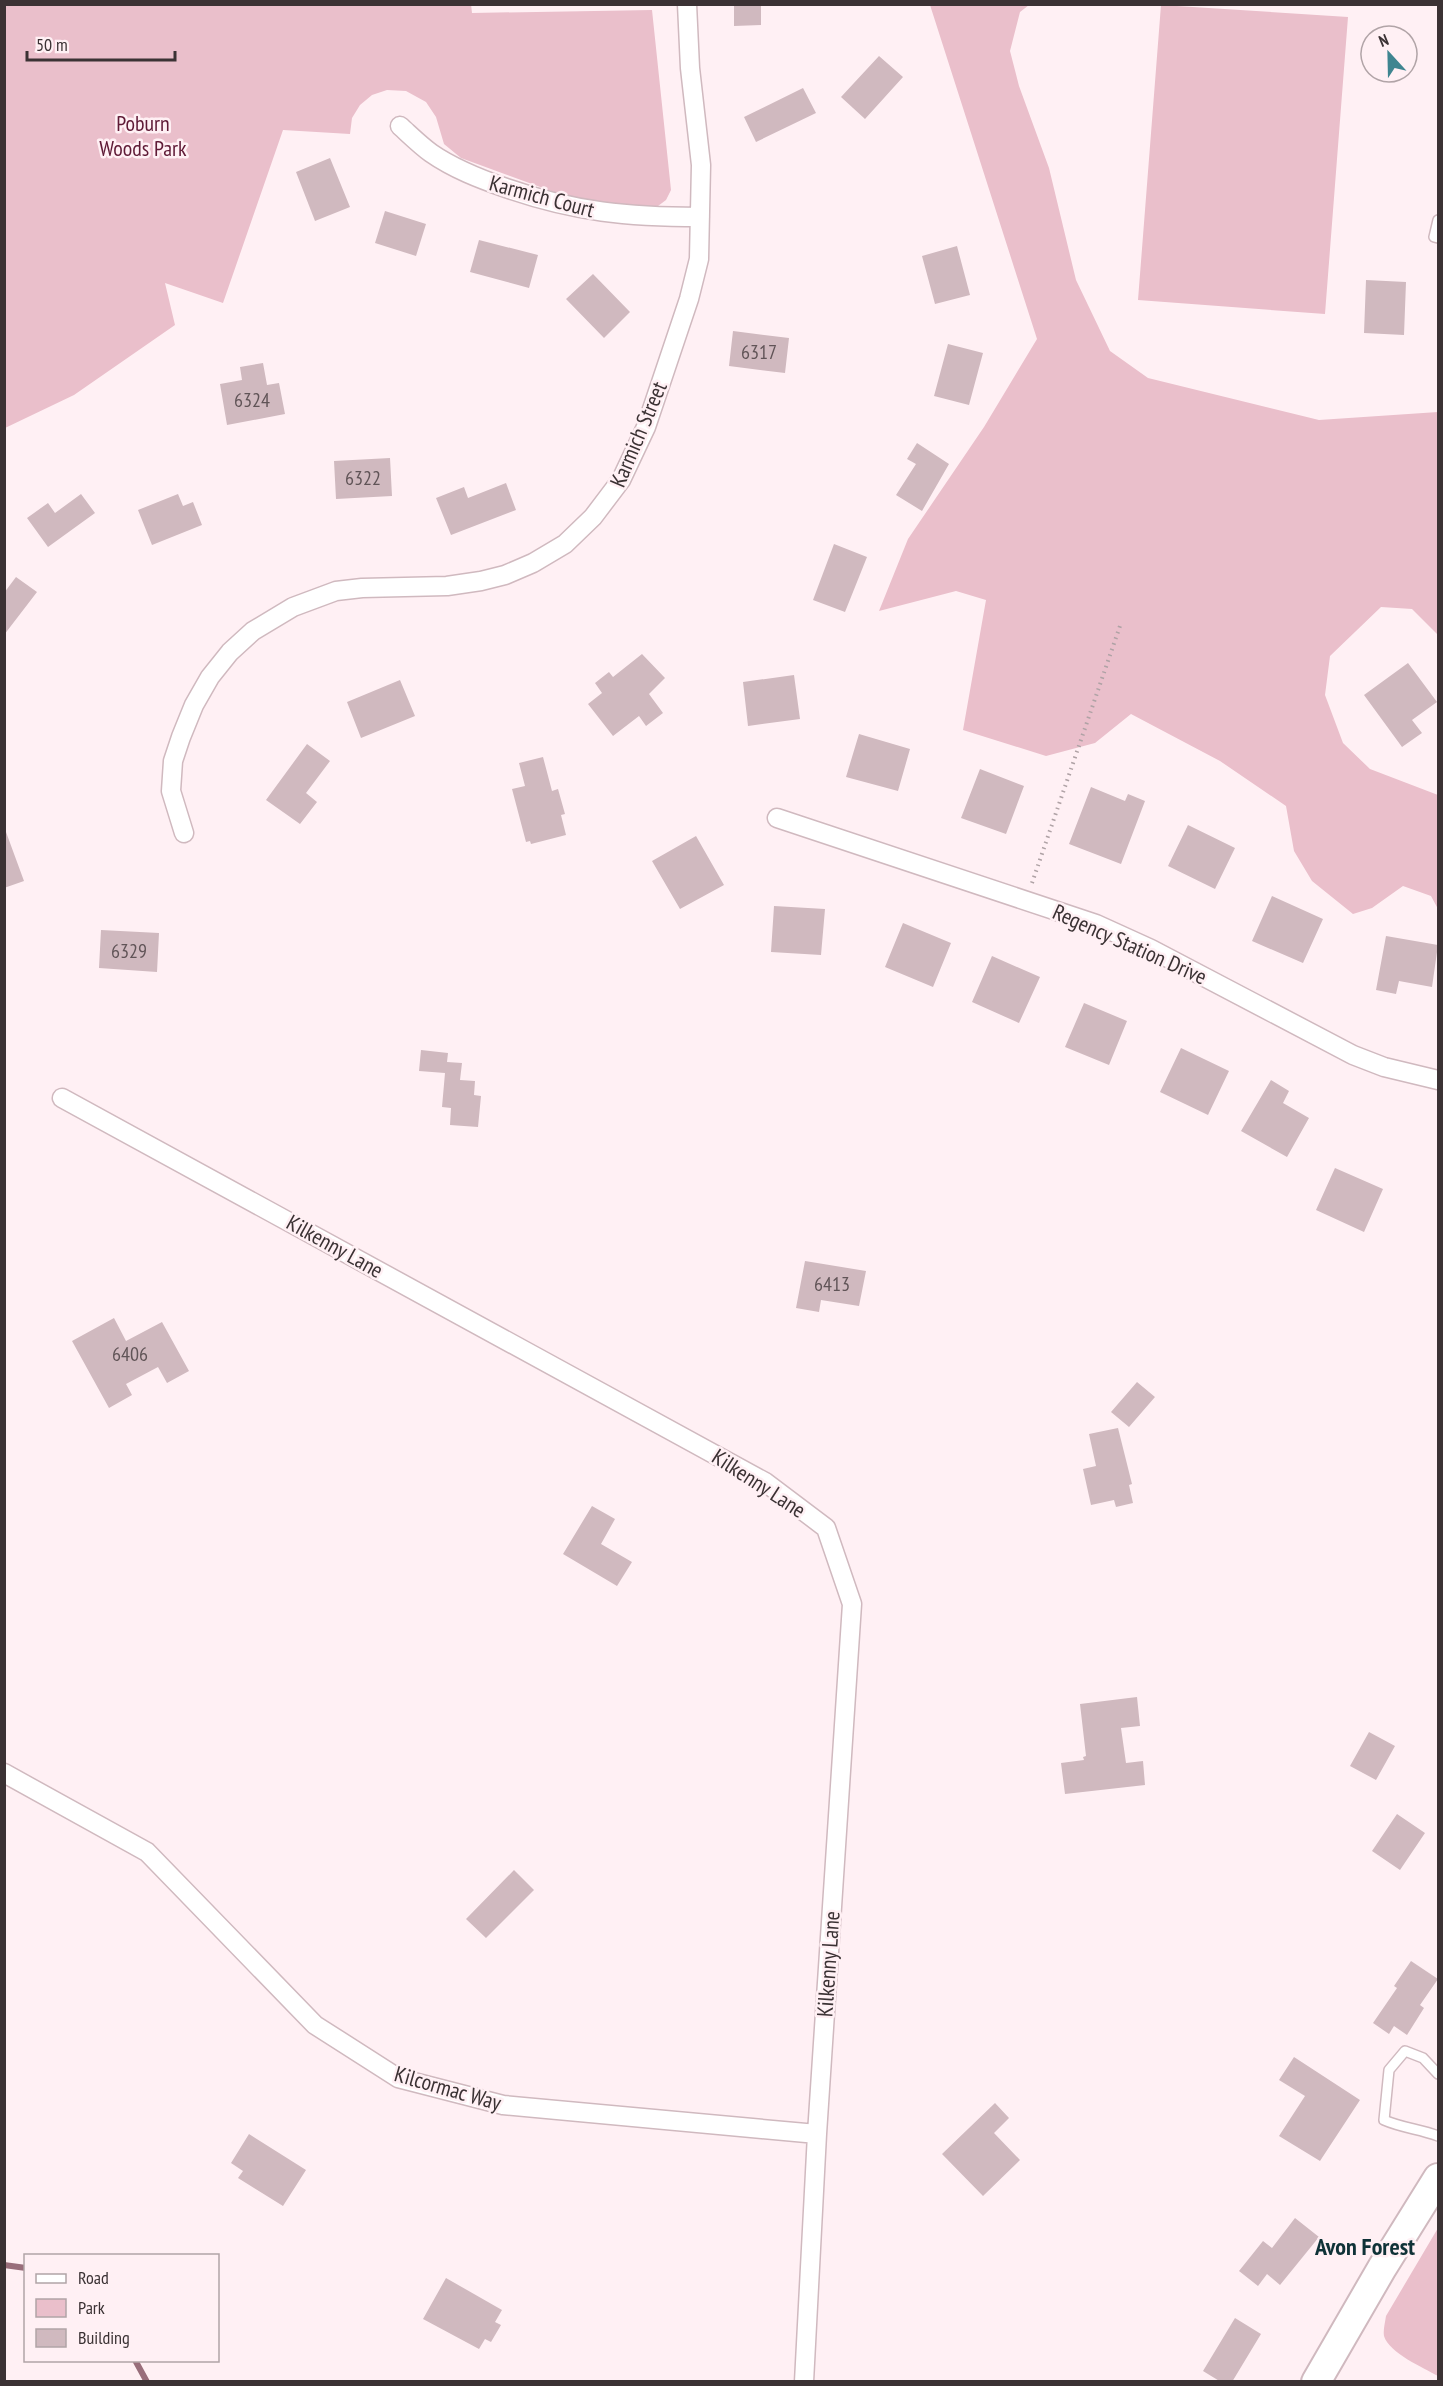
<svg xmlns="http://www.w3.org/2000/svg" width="1443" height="2386" font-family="'PT Sans Narrow',sans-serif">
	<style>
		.green { fill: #eabfcb }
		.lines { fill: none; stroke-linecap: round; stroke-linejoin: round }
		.stream { stroke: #996e7b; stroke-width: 6 }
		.building { fill: #d0b9bf }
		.lane-casing { stroke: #d0b9bf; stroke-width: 12 }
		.street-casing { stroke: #d0b9bf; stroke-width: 21 }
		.primary-casing { stroke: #d0b9bf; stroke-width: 32 }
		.path { stroke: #afa2a5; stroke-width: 4; stroke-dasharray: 1.5 4.5; stroke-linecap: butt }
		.lane { stroke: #fff; stroke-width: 9 }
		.street { stroke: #fff; stroke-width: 18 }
		.primary { stroke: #fff; stroke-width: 28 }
		.labels { text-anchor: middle; stroke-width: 5; stroke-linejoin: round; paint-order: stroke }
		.number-label { font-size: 20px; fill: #605457 }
		.park-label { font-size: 22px; fill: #5f1a36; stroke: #fff0f4 }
		.street-label { font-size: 22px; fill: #3b3234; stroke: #fff0f4 }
		.neighbourhood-label { font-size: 24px; font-weight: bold; fill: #0f3237; stroke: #fff0f4 }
	</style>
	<rect width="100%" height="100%" fill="#fff0f4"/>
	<path class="green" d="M471 4 472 13 652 10 671 190 666 200 658 206 642 207 588 201 554 192 461 158 444 144 436 117 426 102 406 91 387 90 372 95 360 105 352 118 350 134 283 130 223 303 165 283 175 325 74 395 5 428V5Z
		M930 5H1029L1020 12 1010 51 1019 86 1049 168 1076 280 1110 351 1148 378 1319 420 1438 412V635L1412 609 1381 607 1330 656 1325 695 1343 743 1370 769 1438 795V909L1431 896 1403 886 1372 908 1353 914 1312 881 1294 851 1286 806 1220 761 1131 714 1095 743 1046 756 963 730 986 600 956 591 879 611 908 539 984 427 1037 339Z
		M1161 5 1348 17 1325 314 1138 300Z
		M1438 2228V2376C1424 2368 1389 2353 1384 2336 1383 2330 1385 2323 1386 2316Z"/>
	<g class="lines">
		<path class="stream" d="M4 2265 26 2268
			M135 2360 147 2382"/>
	</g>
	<path class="building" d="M734 4H761V25L734 26Z
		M879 56 903 77 865 119 841 97Z
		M803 88 816 113 756 142 744 117Z
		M330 158 350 207 315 221 296 172Z
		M385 211 426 224 416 256 375 243Z
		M479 240 538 255 529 288 470 272Z
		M957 246 970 295 935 304 922 256Z
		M593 274 630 312 604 338 566 299Z
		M1366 280 1406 282 1404 335 1364 333Z
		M733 331 789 338 785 373 729 366Z
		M948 344 983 353 969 405 934 396Z
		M263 363 267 385 279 383 285 414 227 425 220 384 242 380 240 367Z
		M917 443 949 464 922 511 896 495 916 464 907 459Z
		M390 458 392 496 336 499 334 461Z
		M506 483 516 510 451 535 436 498 464 487 468 498Z
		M81 494 95 513 48 547 27 518 48 503 55 513Z
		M178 494 183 506 193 502 202 525 152 545 138 510Z
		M834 544 867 557 845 612 813 600Z
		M16 577 37 592 4 635V593Z
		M642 654 665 678 649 694 663 713 646 726 639 716 613 736 588 704 602 693 595 683 609 672 613 677Z
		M1408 663 1437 702 1412 720 1422 733 1402 747 1364 695Z
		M794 675 800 719 748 726 743 682Z
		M400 680 415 716 361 738 347 702Z
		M859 734 910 749 898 791 846 777Z
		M307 744 330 761 306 793 317 802 300 824 266 800Z
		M543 757 552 791 558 789 565 814 561 815 566 835 531 844 530 841 526 842 512 789 525 786 519 763Z
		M980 769 1024 786 1006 834 961 818Z
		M1091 787 1125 801 1128 794 1145 801 1121 864 1069 844Z
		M1188 825 1235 848 1215 889 1168 866Z
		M4 832H6L24 881 4 888Z
		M696 836 724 885 680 909 652 861Z
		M1272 896 1323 919 1303 963 1252 941Z
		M774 906 825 909 821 955 771 952Z
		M903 923 951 943 933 987 885 967Z
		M101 930 159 933 157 972 99 968Z
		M1386 936 1438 945 1432 987 1399 981 1396 994 1376 990Z
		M992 956 1040 977 1019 1023 972 1002Z
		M1084 1003 1127 1021 1109 1065 1065 1047Z
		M1181 1048 1229 1071 1208 1115 1160 1092Z
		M421 1050 448 1053 447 1062 462 1063 460 1080 475 1081 474 1095 481 1096 478 1127 450 1125 451 1108 442 1107 445 1073 419 1071Z
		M1271 1080 1289 1091 1283 1103 1309 1118 1287 1157 1241 1131Z
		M1335 1168 1383 1189 1364 1232 1316 1210Z
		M805 1261 866 1271 859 1306 821 1300 819 1312 796 1308Z
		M114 1318 126 1341 162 1322 189 1371 167 1383 158 1367 126 1384 132 1395 109 1408 72 1341Z
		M1137 1382 1155 1397 1129 1427 1111 1412Z
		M1118 1428 1132 1484 1129 1485 1133 1503 1116 1507 1114 1500 1091 1505 1083 1469 1096 1466 1089 1434Z
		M592 1506 615 1519 601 1544 632 1562 617 1586 563 1554Z
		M1137 1697 1140 1726 1121 1728 1126 1763 1143 1761 1145 1785 1065 1794 1061 1763 1084 1760 1083 1757 1086 1756 1080 1704Z
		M1369 1732 1395 1746 1376 1780 1350 1766Z
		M1397 1814 1425 1833 1400 1870 1372 1851Z
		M514 1870 534 1890 486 1938 466 1919Z
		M1411 1961 1438 1979 1420 2005 1424 2008 1407 2035 1394 2026 1389 2034 1373 2023 1397 1988 1394 1986Z
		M1294 2057 1360 2100 1320 2161 1279 2136 1305 2096 1279 2080Z
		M995 2103 1009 2118 994 2133 1020 2160 983 2196 942 2154Z
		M249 2134 306 2170 283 2206 238 2178 243 2171 231 2163Z
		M1295 2218 1319 2237 1280 2285 1267 2274 1258 2286 1239 2271 1263 2241 1272 2248Z
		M446 2278 502 2310 495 2322 501 2325 491 2342 485 2339 479 2349 423 2319Z
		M1235 2318 1261 2334 1232 2382H1221L1203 2371Z"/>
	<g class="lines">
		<defs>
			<path id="lane" d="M1438 220 1434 237 1438 238
				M1438 2074 1423 2058 1405 2051 1389 2070 1384 2120C1402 2128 1420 2129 1438 2136"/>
			<path id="street" d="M400 126C410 135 420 145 431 153 454 169 480 179 506 188 575 212 628 217 700 217
				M777 818 1096 924 1151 949 1353 1055 1384 1067 1438 1080
				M184 833 171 791 173 761 181 737 194 705 210 677 230 652 253 631 293 607 336 591 362 588 447 586 481 581 505 575 533 563 565 544 593 517 621 480 646 427 689 299 699 259 701 165 690 68 687 4
				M62 1098 765 1482 826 1528 852 1604 817 2134 804 2382
				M4 1773 147 1852 315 2025 398 2078 503 2105 817 2134"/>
			<path id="primary" d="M1316 2382 1382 2268 1438 2178"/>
		</defs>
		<use href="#lane" class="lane-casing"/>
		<use href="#street" class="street-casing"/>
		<use href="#primary" class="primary-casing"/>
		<path class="path" d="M1032 883 1121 623"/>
		<use href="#lane" class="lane"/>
		<use href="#street" class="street"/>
		<use href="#primary" class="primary"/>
	</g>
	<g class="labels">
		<g class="number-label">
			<text x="759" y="359">6317</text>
			<text x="252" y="407">6324</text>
			<text x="363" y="485">6322</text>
			<text x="129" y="958">6329</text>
			<text x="832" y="1291">6413</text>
			<text x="130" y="1361">6406</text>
		</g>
		<g class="park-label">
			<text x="143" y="131">Poburn<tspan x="143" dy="25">Woods Park</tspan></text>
		</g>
		<g class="street-label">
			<text transform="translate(542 196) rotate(15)" y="8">Karmich Court</text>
			<text transform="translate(638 434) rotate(-67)" y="8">Karmich Street</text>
			<text transform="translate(1130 944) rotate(24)" y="8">Regency Station Drive</text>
			<text transform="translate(335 1246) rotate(29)" y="8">Kilkenny Lane</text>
			<text transform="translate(759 1483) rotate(33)" y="8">Kilkenny Lane</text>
			<text transform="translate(828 1964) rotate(-86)" y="8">Kilkenny Lane</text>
			<text transform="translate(448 2088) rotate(16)" y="8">Kilcormac Way</text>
		</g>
		<g class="neighbourhood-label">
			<text x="1365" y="2255">Avon Forest</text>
		</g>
	</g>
	<rect width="1443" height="2386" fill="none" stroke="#3b3234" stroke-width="12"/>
	<rect x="24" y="2254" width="195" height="108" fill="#fff0f4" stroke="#b1a4a7" stroke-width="1.5"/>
	<rect x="36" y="2274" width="30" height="9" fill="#ffffff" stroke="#b1a4a7" stroke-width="1.5"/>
	<text x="78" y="2284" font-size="18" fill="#3b3234">Road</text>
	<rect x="36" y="2299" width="30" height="18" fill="#eabfcb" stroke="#b1a4a7" stroke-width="1.5"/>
	<text x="78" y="2314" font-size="18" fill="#3b3234">Park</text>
	<rect x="36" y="2329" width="30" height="18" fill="#d0b9bf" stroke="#b1a4a7" stroke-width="1.5"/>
	<text x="78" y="2344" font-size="18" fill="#3b3234">Building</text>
	<g transform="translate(1389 54) rotate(338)"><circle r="28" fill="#fff0f4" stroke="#b1a4a7" stroke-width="1.5"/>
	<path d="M0-4.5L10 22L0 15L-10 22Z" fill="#3f8590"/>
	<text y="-9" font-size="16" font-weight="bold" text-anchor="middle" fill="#3b3234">N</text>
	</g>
	<path d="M27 51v9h148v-9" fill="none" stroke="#3b3234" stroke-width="3"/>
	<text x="36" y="51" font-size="18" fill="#3b3234" stroke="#fff0f4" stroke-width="4.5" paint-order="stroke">50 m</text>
</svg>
